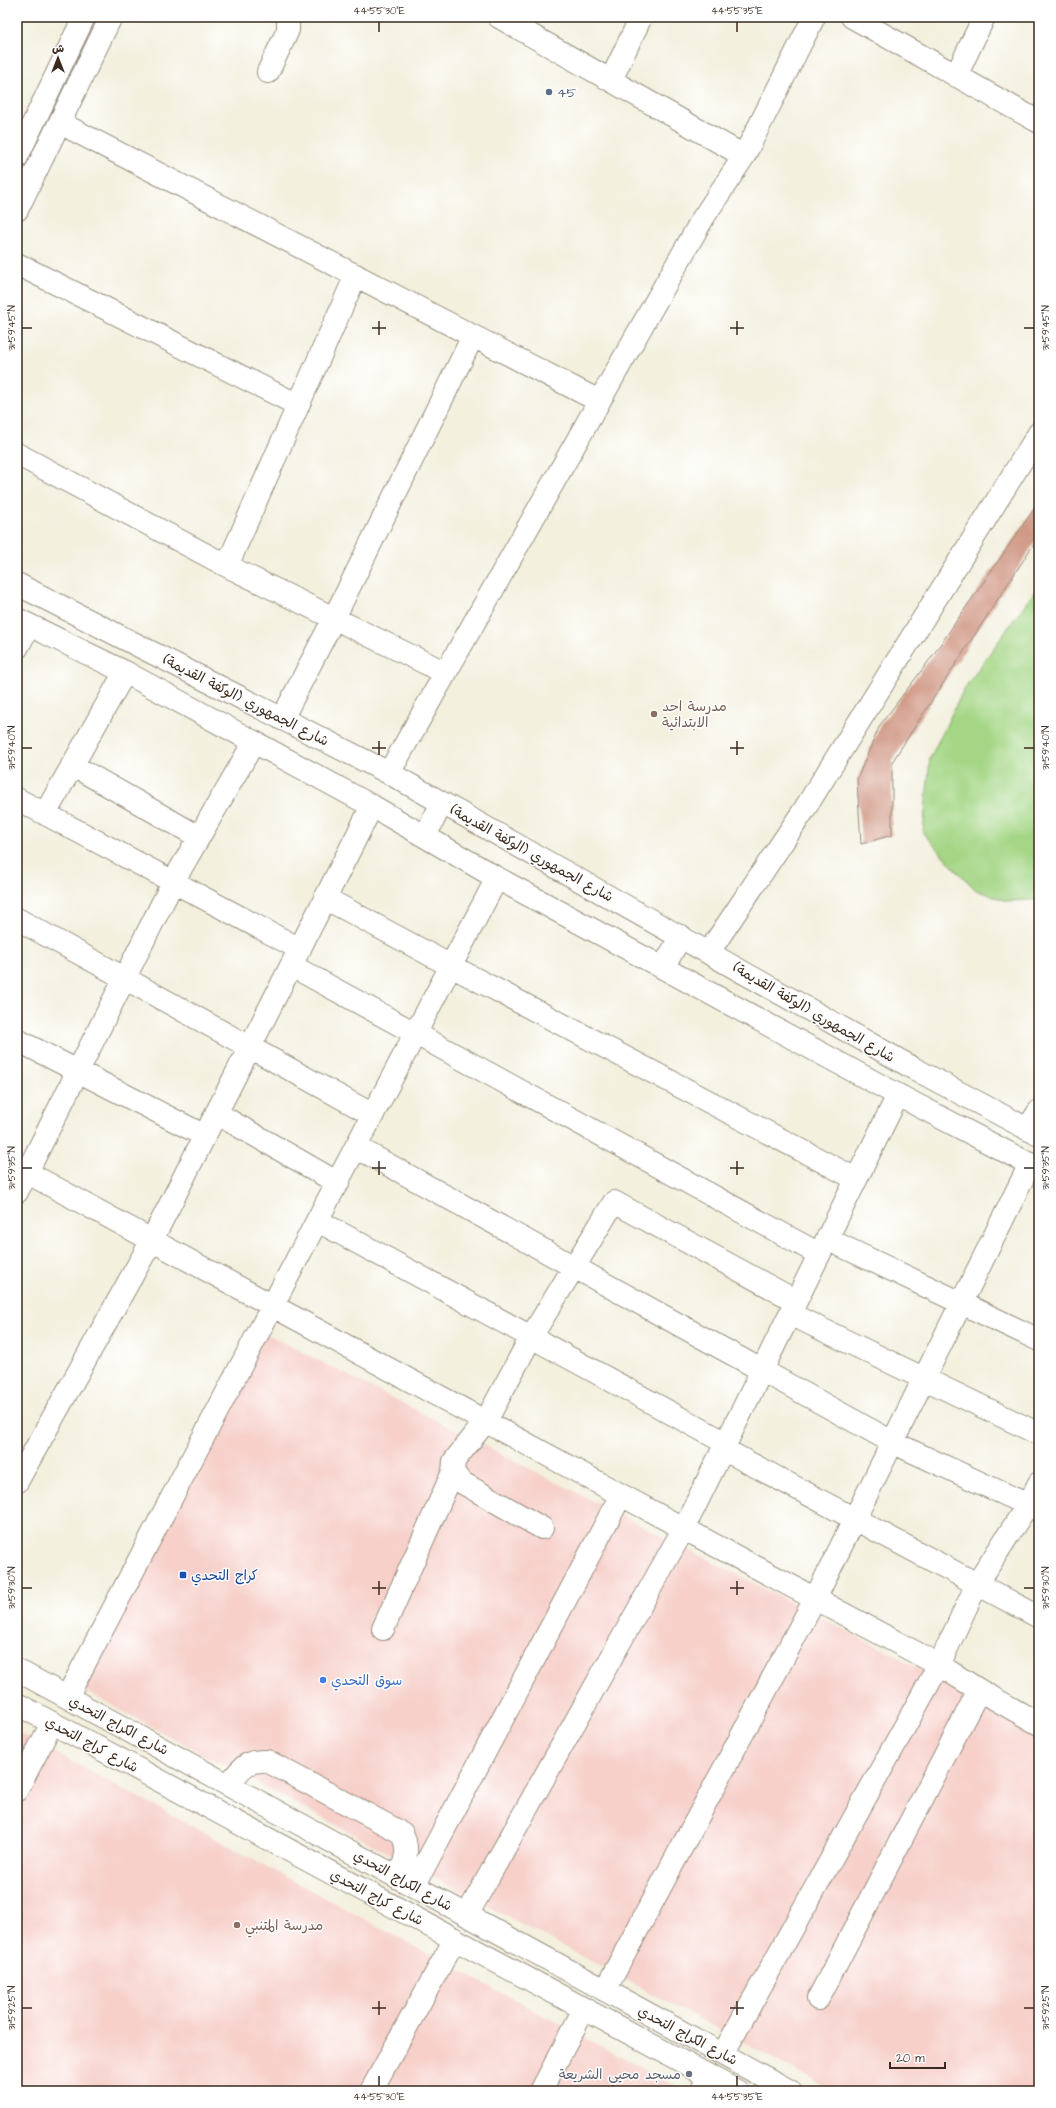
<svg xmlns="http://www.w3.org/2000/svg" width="1056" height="2108" font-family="'Architects Daughter','Playpen Sans Arabic',sans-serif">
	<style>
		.built { fill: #f7d0ca }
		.green { fill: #a4d685; stroke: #708052 }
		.building { fill: #d09885 }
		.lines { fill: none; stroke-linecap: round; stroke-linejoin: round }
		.minor-casing { stroke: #978d7e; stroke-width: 24 }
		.major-casing { stroke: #978d7e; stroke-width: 24 }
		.minor { stroke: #fff; stroke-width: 22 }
		.major { stroke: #fff; stroke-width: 22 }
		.ticks { fill: none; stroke: #3b2a1e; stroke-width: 1.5 }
		.service-dot { fill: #5c6f8a; stroke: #fff; stroke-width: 1.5 }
		.education-dot { fill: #8d6e63; stroke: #fff; stroke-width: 1.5 }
		.transit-dot { fill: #1a4fb4; stroke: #fff; stroke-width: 1.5 }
		.shop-dot { fill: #3f7fe0; stroke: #fff; stroke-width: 1.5 }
		.worship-dot { fill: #6b7280; stroke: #fff; stroke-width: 1.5 }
		.labels { text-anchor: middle; stroke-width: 3; stroke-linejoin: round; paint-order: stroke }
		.service-label { font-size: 14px; fill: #4e5e75; stroke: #fff; text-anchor: start }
		.street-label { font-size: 14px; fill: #3b2a1e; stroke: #fff }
		.education-label { font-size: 14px; fill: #785e54; stroke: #fff; text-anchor: start }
		.transit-label { font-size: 14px; fill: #164399; stroke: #fff; text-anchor: start }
		.shop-label { font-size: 14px; fill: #366cbe; stroke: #fff; text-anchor: start }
		.worship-label { font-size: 14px; fill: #5b616d; stroke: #fff; text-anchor: end }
		.neatline { fill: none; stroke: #3b2a1e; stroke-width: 1.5 }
		.ticks-label { font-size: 10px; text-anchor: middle; fill: #3b2a1e }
	</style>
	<rect width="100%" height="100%" fill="#fff"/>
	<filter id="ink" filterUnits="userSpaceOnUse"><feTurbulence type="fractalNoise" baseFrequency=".025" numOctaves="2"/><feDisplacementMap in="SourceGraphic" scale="8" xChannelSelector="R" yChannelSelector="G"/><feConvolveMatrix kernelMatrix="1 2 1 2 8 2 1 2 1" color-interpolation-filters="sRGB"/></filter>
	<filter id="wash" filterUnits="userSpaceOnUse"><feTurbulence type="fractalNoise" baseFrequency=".012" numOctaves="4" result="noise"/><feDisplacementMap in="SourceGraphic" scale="16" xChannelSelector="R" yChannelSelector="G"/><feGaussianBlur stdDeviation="0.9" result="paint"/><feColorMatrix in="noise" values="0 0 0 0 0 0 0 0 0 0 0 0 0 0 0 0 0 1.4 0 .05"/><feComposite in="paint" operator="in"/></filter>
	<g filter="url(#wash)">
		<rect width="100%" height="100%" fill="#f3f0de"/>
		<path class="built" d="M263 1332 1039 1729V2091H834L81 1689Z
			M17 1732 684 2091H17Z"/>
		<path class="green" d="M1039 585V900L1006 901 976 890 955 869 923 833 930 758 964 689Z"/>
		<g id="blocks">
			<path class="building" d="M1039 502V536L892 762V835L861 844 857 779 880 725 931 658Z"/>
		</g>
	</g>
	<g filter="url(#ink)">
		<use href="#blocks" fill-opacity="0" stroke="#978d7e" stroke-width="1"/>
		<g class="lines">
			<defs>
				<path id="minor" d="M499 17 744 156
					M852 17 1039 122
					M268 72 288 30V17
					M956 76 984 17
					M611 80 641 17
					M60 123 599 401
					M17 264 298 405
					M17 454 227 566 446 673
					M227 566 356 275
					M17 648 29 626
					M282 719 334 618 473 336
					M72 765 199 837
					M389 773 703 218 744 156 814 17
					M17 799 300 949
					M45 814 125 672
					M325 898 451 966 856 1179
					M17 919 373 1115
					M709 952 804 810 1039 433
					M292 966 819 1254
					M17 1040 205 1136
					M216 1113 338 1183
					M1027 1129 1039 1111
					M356 1147 894 1443 1039 1510
					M17 1167 621 1495 939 1665 979 1690 1039 1724
					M17 1192 173 882 254 742
					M318 1221 726 1443
					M827 1239 1039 1340
					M790 1314 1039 1434
					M723 1449 1039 1617
					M17 1482 152 1240 372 806
					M542 1528 461 1482 453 1472 454 1461 486 1421 531 1337 614 1202 796 1301
					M383 1629 453 1472
					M67 1697 497 878
					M229 1784C242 1768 245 1760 267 1761L402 1833C410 1850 405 1861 399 1878
					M17 1790 52 1723
					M414 1886 621 1495
					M467 1915 684 1528 898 1095
					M605 1990 815 1599 1030 1164
					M818 1999 979 1690
					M723 2054 939 1665 977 1584 1028 1504 1039 1483
					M371 2091 455 1939
					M541 2091 584 2009
					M701 2091 709 2076"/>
				<path id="major" d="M17 157 84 17
					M17 210 111 17
					M17 584 389 773 913 1068 1039 1135
					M17 619 125 672 372 806 497 878 898 1095 1039 1169
					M425 836 442 803
					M663 968 681 936
					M17 1670 790 2091
					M17 1704 737 2091"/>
			</defs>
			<use href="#minor" class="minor-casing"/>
			<use href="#major" class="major-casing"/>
			<use href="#minor" class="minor"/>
			<use href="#major" class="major"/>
		</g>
	</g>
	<path class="ticks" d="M379 22V32M737 22V32M379 321V335M737 321V335M22 328H32M372 328H386M730 328H744M1024 328H1034M379 741V755M737 741V755M22 748H32M372 748H386M730 748H744M1024 748H1034M379 1161V1175M737 1161V1175M22 1168H32M372 1168H386M730 1168H744M1024 1168H1034M379 1581V1595M737 1581V1595M22 1588H32M372 1588H386M730 1588H744M1024 1588H1034M379 2001V2015M737 2001V2015M22 2008H32M372 2008H386M730 2008H744M1024 2008H1034M379 2076V2086M737 2076V2086"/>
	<circle class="service-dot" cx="549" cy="92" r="4"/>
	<g class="education-dot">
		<circle cx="654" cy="714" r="4"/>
		<circle cx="237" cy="1925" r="4"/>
	</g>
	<rect class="transit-dot" x="179" y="1571" width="8" height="8" rx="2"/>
	<circle class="shop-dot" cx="323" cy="1680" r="4"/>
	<circle class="worship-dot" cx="689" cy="2074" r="4"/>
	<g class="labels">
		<g class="service-label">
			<text x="557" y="97">45</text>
		</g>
		<g class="street-label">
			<text transform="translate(246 700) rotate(27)" y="5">شارع الجمهوري (الوكفة القديمة)</text>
			<text transform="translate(532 853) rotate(29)" y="5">شارع الجمهوري (الوكفة القديمة)</text>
			<text transform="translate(814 1012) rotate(30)" y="5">شارع الجمهوري (الوكفة القديمة)</text>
			<text transform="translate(119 1725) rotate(28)" y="5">شارع الكراج التحدي</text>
			<text transform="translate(92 1744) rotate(28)" y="5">شارع كراج التحدي</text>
			<text transform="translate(403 1880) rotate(29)" y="5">شارع الكراج التحدي</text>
			<text transform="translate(377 1897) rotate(28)" y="5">شارع كراج التحدي</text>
			<text transform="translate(688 2035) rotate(28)" y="5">شارع الكراج التحدي</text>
		</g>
		<g class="education-label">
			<text x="662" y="711">مدرسة احد<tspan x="662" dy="16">الابتدائية</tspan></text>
			<text x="245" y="1930">مدرسة المتنبي</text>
		</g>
		<g class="transit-label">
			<text x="191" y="1580">كراج التحدي</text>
		</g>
		<g class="shop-label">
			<text x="331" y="1685">سوق التحدي</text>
		</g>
		<g class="worship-label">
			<text x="681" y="2079">مسجد محيي الشريعة</text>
		</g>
	</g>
	<rect width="1056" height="2108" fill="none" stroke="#fff" stroke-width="44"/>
	<g transform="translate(58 58)" stroke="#ffffff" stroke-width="3" paint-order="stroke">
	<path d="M0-3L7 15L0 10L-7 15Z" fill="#3b2a1e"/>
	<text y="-6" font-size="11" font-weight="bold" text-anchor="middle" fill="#3b2a1e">ش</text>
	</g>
	<path d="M890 2062v6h55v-6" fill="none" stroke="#3b2a1e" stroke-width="2"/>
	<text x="896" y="2062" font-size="12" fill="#3b2a1e" stroke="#ffffff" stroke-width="3" paint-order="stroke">20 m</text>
	<rect x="22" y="22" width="1012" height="2064" class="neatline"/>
	<g class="ticks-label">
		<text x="379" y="14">44°55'30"E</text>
		<text x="737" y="14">44°55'35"E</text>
		<text transform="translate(11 328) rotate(-90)" y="4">31°59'45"N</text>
		<text transform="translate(1045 328) rotate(-90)" y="4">31°59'45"N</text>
		<text transform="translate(11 748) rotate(-90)" y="4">31°59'40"N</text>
		<text transform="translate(1045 748) rotate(-90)" y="4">31°59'40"N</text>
		<text transform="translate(11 1168) rotate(-90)" y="4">31°59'35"N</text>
		<text transform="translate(1045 1168) rotate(-90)" y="4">31°59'35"N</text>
		<text transform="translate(11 1588) rotate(-90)" y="4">31°59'30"N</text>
		<text transform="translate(1045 1588) rotate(-90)" y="4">31°59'30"N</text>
		<text transform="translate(11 2008) rotate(-90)" y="4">31°59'25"N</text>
		<text transform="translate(1045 2008) rotate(-90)" y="4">31°59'25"N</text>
		<text x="379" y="2100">44°55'30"E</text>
		<text x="737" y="2100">44°55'35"E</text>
	</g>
</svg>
